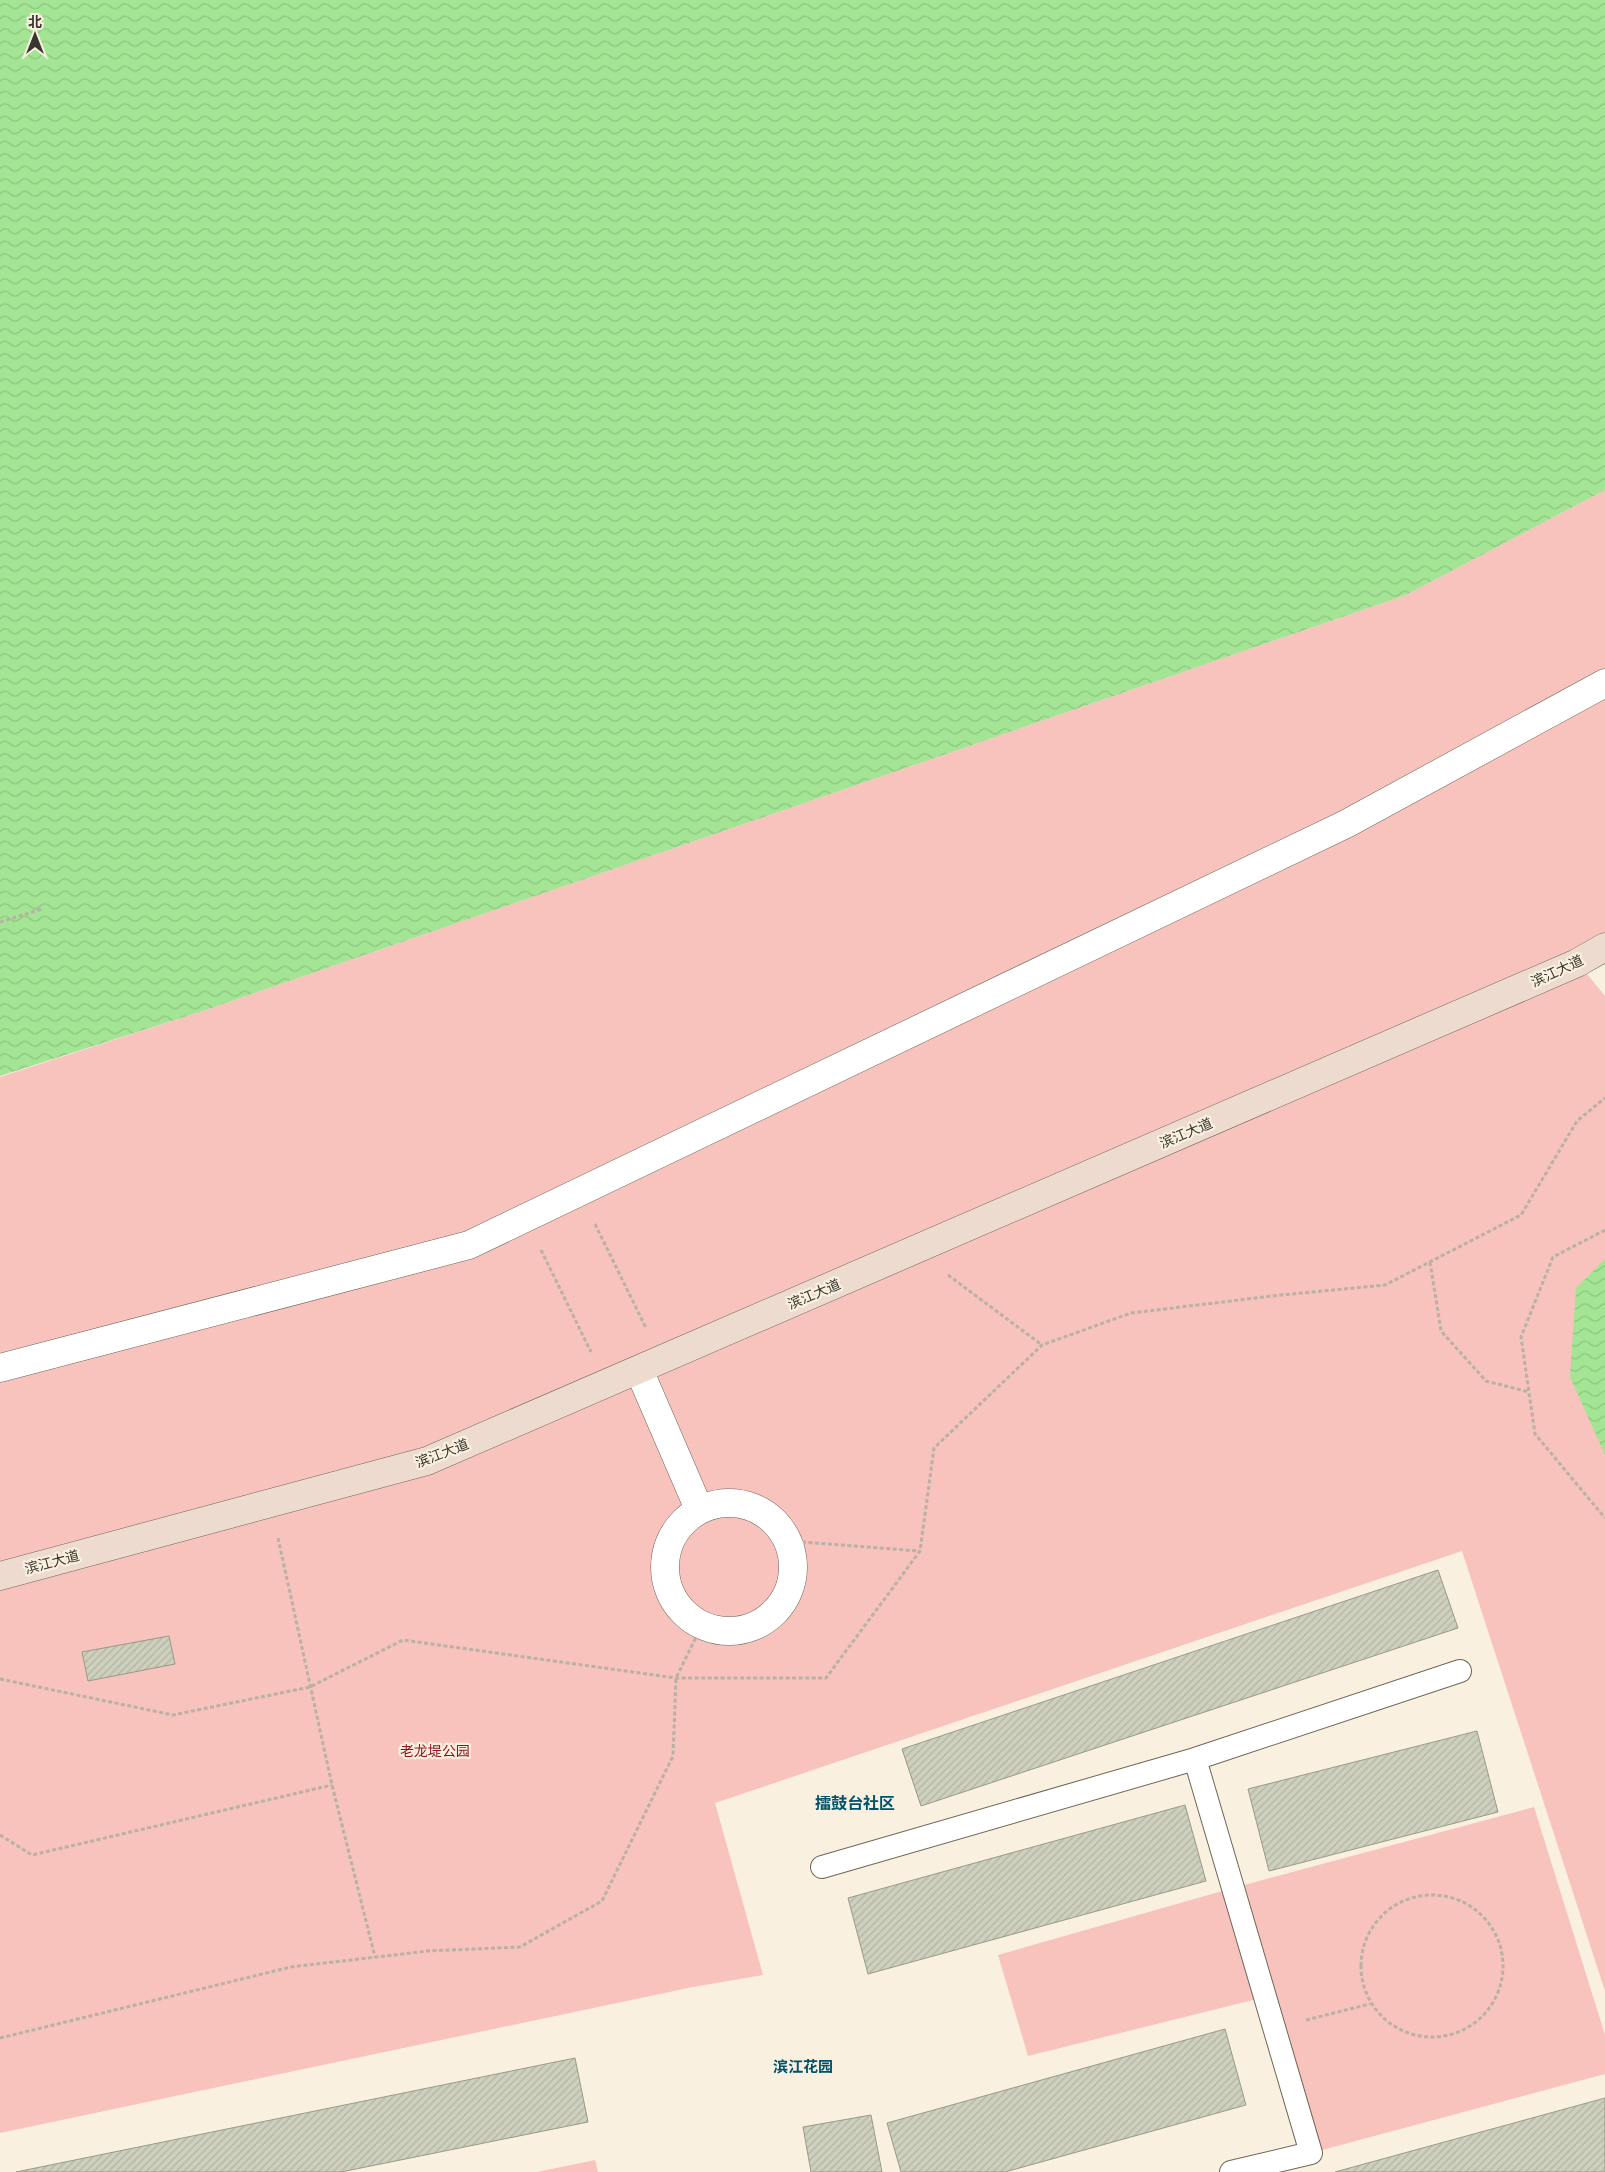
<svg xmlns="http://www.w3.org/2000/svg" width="1605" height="2172" font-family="'Fira Sans','Noto Sans SC',sans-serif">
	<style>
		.park { fill: #f8c2bd }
		.water { fill: url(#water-waves) }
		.building { fill: url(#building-hatch); stroke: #989a89 }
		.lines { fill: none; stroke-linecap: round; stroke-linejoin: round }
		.lane-casing { stroke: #6f6758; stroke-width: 24 }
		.street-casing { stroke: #6f6758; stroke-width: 29 }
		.secondary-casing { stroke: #6f6758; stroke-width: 29 }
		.path { stroke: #b8b1a4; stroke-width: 3; stroke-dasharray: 4 2.5; stroke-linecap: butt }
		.lane { stroke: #fff; stroke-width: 22 }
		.street { stroke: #fff; stroke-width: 28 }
		.secondary { stroke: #eddbcf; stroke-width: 28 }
		.labels { text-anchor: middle; stroke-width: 4.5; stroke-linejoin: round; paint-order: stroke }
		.street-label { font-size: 14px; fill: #39352f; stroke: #f9f0df }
		.park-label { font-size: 14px; fill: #91141c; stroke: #f9f0df }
		.neighbourhood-label { font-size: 15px; font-weight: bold; fill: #00536c; stroke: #f9f0df }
		.quarter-label { font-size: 16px; font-weight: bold; fill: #00536c; stroke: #f9f0df }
	</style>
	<defs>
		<pattern id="water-waves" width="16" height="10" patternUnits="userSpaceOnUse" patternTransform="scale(1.25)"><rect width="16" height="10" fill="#a3e594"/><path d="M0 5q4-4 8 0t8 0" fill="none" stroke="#8dc580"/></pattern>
		<pattern id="building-hatch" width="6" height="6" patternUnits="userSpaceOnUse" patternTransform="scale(1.25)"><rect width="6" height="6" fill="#ced0be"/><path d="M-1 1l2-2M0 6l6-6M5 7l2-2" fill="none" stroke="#b2b3a4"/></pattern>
	</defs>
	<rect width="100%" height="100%" fill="#f9f0df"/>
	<path class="park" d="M1605 490V947L1578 963 1605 996V1991L1462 1551 715 1803 763 1975 693 1987 0 2133V1077L203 1011 1406 595Z
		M1534 1807 1605 2035V2074L1311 2153 1265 1997 1028 2056 998 1955 1233 1888Z
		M595 2160 598 2172H537Z"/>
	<path class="water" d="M0 0H1605V490L1406 595 203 1011 0 1076Z
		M1605 1259V1455L1570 1377 1576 1288Z"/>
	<path class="building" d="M1438 1570 1458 1628 921 1806 902 1749Z
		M169 1636 175 1664 88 1681 82 1652Z
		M1477 1731 1498 1812 1269 1871 1248 1789Z
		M1185 1805 1206 1881 868 1974 848 1898Z
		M1225 2029 1246 2105 1005 2172H901L887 2123Z
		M575 2058 588 2122 341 2172H16Z
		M1605 2098V2172H1335Z
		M871 2115 882 2172H811L803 2127Z"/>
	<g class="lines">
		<defs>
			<path id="lane" d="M1195 1759 1460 1671
				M822 1867 1195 1759 1311 2153 1231 2172"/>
			<path id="street" d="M0 1368 469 1245 1346 824 1605 683
				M639 1370 699 1509
				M665 1567a64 64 0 1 1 128 0a64 64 0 1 1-128 0Z"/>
			<path id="secondary" d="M0 1576 427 1461 1577 963 1605 947"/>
		</defs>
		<use href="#lane" class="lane-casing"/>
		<use href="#street" class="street-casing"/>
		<use href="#secondary" class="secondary-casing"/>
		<path class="path" d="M0 922 42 909
			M595 1224 646 1328
			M1605 1230 1553 1257 1521 1337 1535 1434 1605 1518
			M541 1250 591 1352
			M1430 1262 1441 1331 1486 1381 1529 1392
			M948 1275 1042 1345
			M278 1538 332 1785 375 1957
			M789 1541 920 1551
			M0 1679 173 1715 310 1687 403 1640 676 1678H826L920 1551 934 1448 1042 1345 1131 1313 1281 1295 1385 1285 1521 1215 1577 1121 1605 1098
			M0 1835 32 1855 332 1785
			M1361 1966a71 71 0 1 1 142 0a71 71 0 1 1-142 0Z
			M1306 2020 1370 2004
			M0 2038 291 1967 427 1951 520 1947 602 1901 673 1756 676 1678 702 1625"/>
		<use href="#lane" class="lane"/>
		<use href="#street" class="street"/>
		<use href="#secondary" class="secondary"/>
	</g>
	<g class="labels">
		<g class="street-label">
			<text transform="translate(1557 971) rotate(-25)" y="5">滨江大道</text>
			<text transform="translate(1186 1133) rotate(-23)" y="5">滨江大道</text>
			<text transform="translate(814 1294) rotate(-23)" y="5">滨江大道</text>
			<text transform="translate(442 1453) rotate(-21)" y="5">滨江大道</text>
			<text transform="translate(52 1562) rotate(-15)" y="5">滨江大道</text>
		</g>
		<g class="park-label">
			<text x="435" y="1756">老龙堤公园</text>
		</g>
		<g class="neighbourhood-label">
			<text x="803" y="2072">滨江花园</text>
		</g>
		<g class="quarter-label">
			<text x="855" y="1809">擂鼓台社区</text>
		</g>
	</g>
	<g transform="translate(35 35)" stroke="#f9f0df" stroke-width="4" paint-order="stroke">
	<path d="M0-4L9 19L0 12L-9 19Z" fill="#39352f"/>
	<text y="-8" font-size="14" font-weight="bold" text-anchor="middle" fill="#39352f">北</text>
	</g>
</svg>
